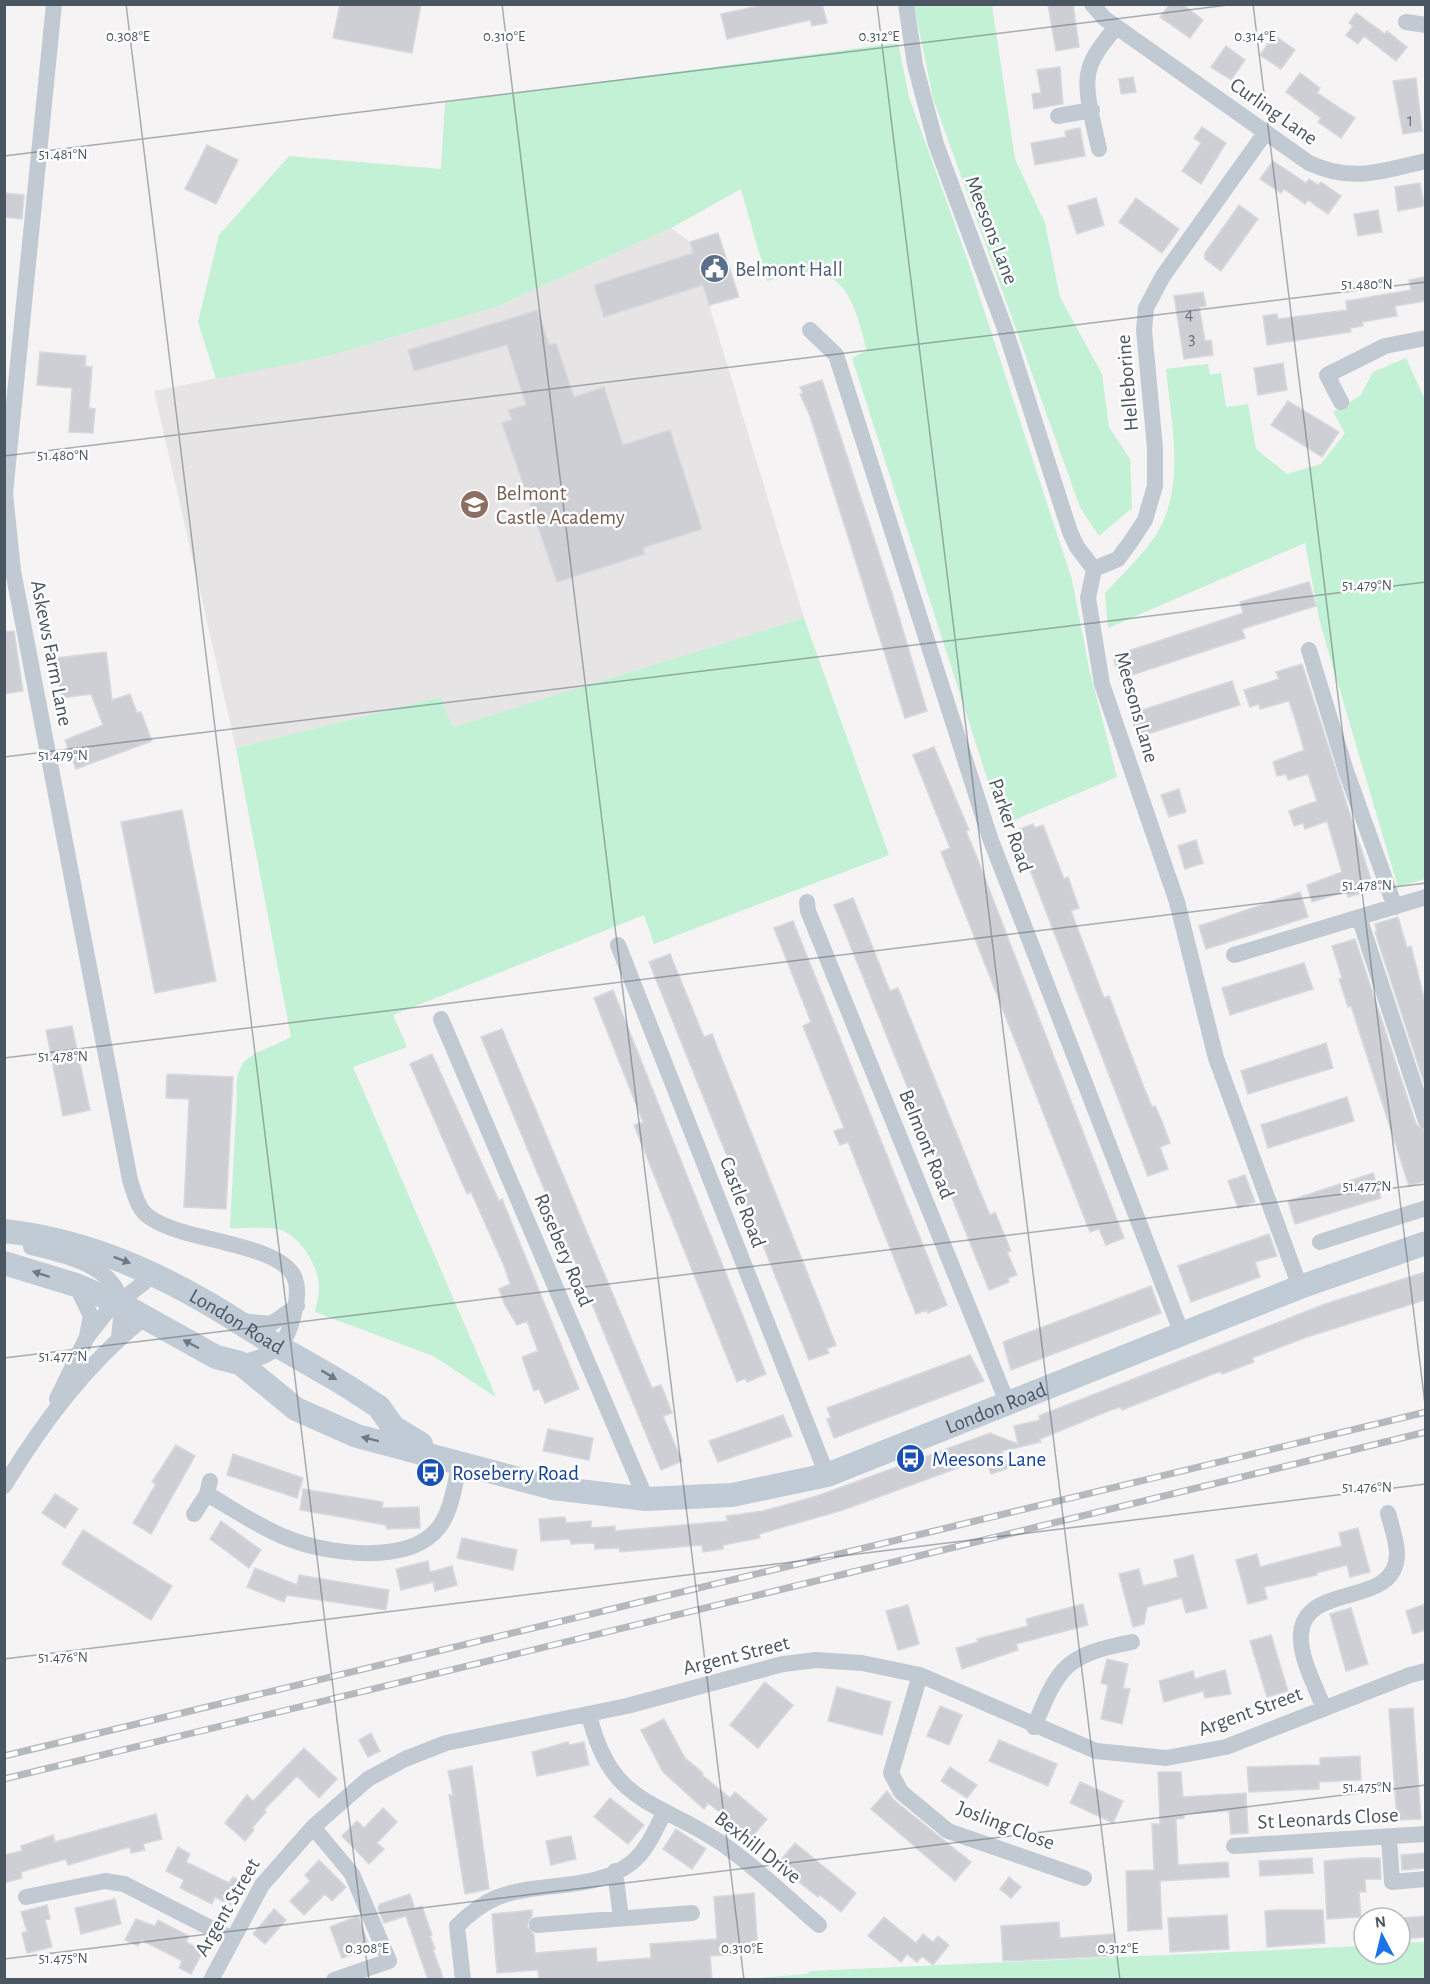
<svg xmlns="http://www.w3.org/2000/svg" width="1430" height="1984" font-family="'Alegreya Sans',sans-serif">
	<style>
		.education { fill: #e6e4e5 }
		.green { fill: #c3f1d5 }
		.building { fill: #cdcfd5; stroke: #d7d9de; stroke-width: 1.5 }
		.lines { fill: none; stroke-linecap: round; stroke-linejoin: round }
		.street { stroke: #c1cad2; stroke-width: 16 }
		.secondary { stroke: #c1cbd6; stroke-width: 24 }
		.rail-casing { stroke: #b5b8bd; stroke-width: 7 }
		.rail { stroke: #fff; stroke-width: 4.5; stroke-dasharray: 14; stroke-linecap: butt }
		.oneway { fill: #6e7984 }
		.ticks { fill: none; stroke: #4a5661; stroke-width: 1.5; stroke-opacity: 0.45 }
		.labels { text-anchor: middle; stroke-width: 5; stroke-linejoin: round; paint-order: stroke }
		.number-label { font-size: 18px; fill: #6b747e }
		.street-label { font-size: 21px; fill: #4a5661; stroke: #fff }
		.service-label { font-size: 21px; fill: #4e5e75; stroke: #fff; text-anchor: start }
		.education-label { font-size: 21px; fill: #785e54; stroke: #fff; text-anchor: start }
		.transit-label { font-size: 21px; fill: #164399; stroke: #fff; text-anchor: start }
		.ticks-label { font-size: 15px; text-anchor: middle; fill: #4a5661; stroke: #fff; stroke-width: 5; stroke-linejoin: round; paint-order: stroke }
	</style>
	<rect width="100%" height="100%" fill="#f5f3f3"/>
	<path class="education" d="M671 228 690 242 804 618 453 727 441 697 236 748 154 391 332 355 496 307Z"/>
	<path class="green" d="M914 5H992L1015 159 1045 223 1060 297 1102 374 1109 427 1130 459 1132 508 1099 536 1080 507 933 98Z
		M898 43 909 97 968 261 1072 580 1089 668 1117 777 1002 825 852 358 867 350C858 320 851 275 813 272 799 272 781 278 767 281L741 189 671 228 496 307 332 355 216 379 198 322 219 235 289 156 441 169 445 102Z
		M1406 358 1426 402 1425 879 1398 887 1320 623 1305 543 1108 628 1105 593C1121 575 1140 558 1154 538 1187 490 1171 422 1166 369L1208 364 1210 375 1221 373 1226 407 1248 404 1256 449 1287 474 1321 464 1345 433 1333 412 1360 396 1373 372Z
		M804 618 889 855 654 944 644 915 393 1015 407 1047 353 1067 496 1397 433 1356 315 1312C316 1304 319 1296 319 1288 319 1266 300 1235 278 1229 263 1226 245 1229 230 1228L237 1094C233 1052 261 1054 291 1037L236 748 441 697 453 727Z
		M1425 1942V1979H745L807 1974 810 1971 1364 1946V1954H1400V1943Z"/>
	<path class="building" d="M340 4H421L412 53 333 38Z
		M767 4H822L827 23 812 26 810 20 727 39 721 14Z
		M1048 4H1073L1079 47 1056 51Z
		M1170 4H1182L1203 20 1190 38 1160 17Z
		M1356 13 1385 34 1387 31 1407 47 1396 61 1364 36 1358 44 1346 35 1353 26 1349 23Z
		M1274 35 1295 50 1281 69 1260 55Z
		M1226 46 1245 60 1231 80 1211 67Z
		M1060 67 1063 104 1034 109 1032 94 1041 93 1037 70Z
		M1300 73 1320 88 1317 93 1355 118 1341 138 1318 122 1321 118 1286 92Z
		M1133 77 1136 92 1121 94 1119 79Z
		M1416 78 1422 131 1403 134 1393 81Z
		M1202 127 1226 143 1201 184 1182 171 1201 143 1194 138Z
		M1080 128 1085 156 1035 165 1031 143 1066 137 1065 131Z
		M207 145 238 160 216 204 185 189Z
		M1273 161 1306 183 1309 179 1318 185 1321 182 1341 196 1328 214 1308 200 1305 204 1284 189 1281 193 1260 179Z
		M1420 183 1424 206 1398 211 1395 187Z
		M4 193 24 195 22 219 4 217Z
		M1096 198 1104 225 1077 234 1068 206Z
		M1136 198 1179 229 1162 253 1119 222Z
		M1239 205 1258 219 1221 271 1205 259V253Z
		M1378 210 1382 232 1358 236 1354 214Z
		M718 233 739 297 709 305 703 285 604 317 594 285 693 253 690 242Z
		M1425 277V301L1395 306 1397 316 1362 322 1363 326 1350 328 1351 332 1267 345 1263 316 1277 314 1278 319 1347 310 1346 301 1411 290 1409 280Z
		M1203 292 1206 306 1199 307 1205 341 1211 340 1213 355 1184 359 1174 296Z
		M538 310 549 345 556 343 574 397 604 387 623 445 670 430 702 529 643 548 645 554 557 582 502 423 512 420 508 410 526 405 507 345 414 371 408 350Z
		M40 352 86 356 85 366 92 367 89 408 95 409 93 433 69 432 72 388 37 385Z
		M1283 363 1287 390 1258 395 1254 368Z
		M822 380 892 593 927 711 905 718 810 416 800 394 803 393 800 387Z
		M1288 401 1339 432 1322 457 1271 425Z
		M1309 582 1316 606 1242 629 1245 638 1120 679 1113 656 1243 613 1240 602Z
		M14 631 23 691 4 694V632Z
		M106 652 112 700 130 694 137 713 141 712 152 741 76 769 65 740 103 725 91 694 61 698 56 658Z
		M1302 664 1374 889 1348 897 1347 891 1312 902 1307 885 1342 872 1327 821 1305 829 1303 823 1294 826 1289 811 1317 801 1308 774 1288 780 1286 774 1277 776 1273 762 1304 750 1296 722 1289 701 1260 709 1259 704 1250 707 1244 690 1279 679 1276 672Z
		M1232 681 1240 705 1138 737 1130 714Z
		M934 747 969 830 966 831 974 850 1124 1238 1106 1245 1099 1229 1090 1232 941 852 950 848 913 755Z
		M1179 789 1186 812 1169 817 1161 795Z
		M182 810 216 981 155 993 121 822Z
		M1033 824 1035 828 1043 825 1064 879 1068 877 1079 908 1071 911 1098 982 1104 998 1109 996 1143 1085 1152 1107 1155 1106 1161 1119 1170 1143 1160 1147 1168 1169 1148 1176 1015 831Z
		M1196 840 1203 863 1185 869 1178 846Z
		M1300 892 1308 917 1206 949 1199 926Z
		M853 898 890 991 898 988 981 1194 990 1215 995 1212 1011 1251 1007 1252 1017 1275 1008 1278 1009 1282 989 1290 834 905Z
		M1398 917 1407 948 1411 946 1425 1002V1086L1375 932H1377L1375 924Z
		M793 921 947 1305 928 1313 927 1310 916 1314 848 1142 840 1145 834 1131 844 1128 803 1026 811 1022 774 928Z
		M1355 939 1416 1124 1425 1131V1181L1409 1186 1351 1006 1348 1007 1339 979 1342 978 1332 946Z
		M670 954 704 1037 712 1034 836 1345 827 1349 829 1353 809 1360 649 962Z
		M1304 963 1313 989 1230 1015 1222 988Z
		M613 990 766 1374 747 1382 746 1378 737 1382 634 1125 643 1122 594 998Z
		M72 1026 90 1110 63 1116 46 1030Z
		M502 1029 652 1388 661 1385 672 1413 663 1416 682 1461 661 1470 481 1037Z
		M1326 1043 1333 1068 1248 1094 1241 1071Z
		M432 1054 499 1201 502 1199 579 1389 545 1403 539 1389 534 1391 522 1357 538 1351 528 1324 527 1321 517 1325 505 1305 499 1289 510 1284 505 1268 471 1192 467 1194 410 1064Z
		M167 1074 233 1077 226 1209 184 1207 189 1099 166 1098Z
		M1347 1097 1354 1121 1268 1148 1261 1125Z
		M1373 1173 1381 1198 1295 1224 1288 1201Z
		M1245 1175 1255 1202 1238 1208 1228 1181Z
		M1269 1234 1277 1256 1255 1262 1260 1277 1191 1302 1178 1266Z
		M1425 1272V1300L1307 1337 1252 1358 1254 1362 1222 1374 1221 1371 1122 1410 1120 1407 1106 1412 1040 1439 1041 1442 1002 1451 1008 1468 991 1474 985 1458 843 1510 759 1534 760 1538 723 1545V1549L703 1552 702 1545 620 1552 619 1548 595 1549 594 1543 571 1544 570 1539 541 1541 539 1519 565 1517 566 1523 591 1521V1528L615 1526V1531L728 1521 726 1516 763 1511 817 1496 990 1433 1018 1444 1014 1426 1040 1420 1039 1416 1046 1413 1325 1304Z
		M1151 1286 1161 1313 1011 1370 1003 1342Z
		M970 1355 984 1381 834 1438 827 1419 831 1418 827 1408Z
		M783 1415 792 1436 718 1462 709 1441Z
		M548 1429 593 1438 589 1460 543 1451Z
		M176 1445 195 1456 151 1534 133 1523 156 1484 152 1482Z
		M233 1454 303 1478 297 1498 227 1475Z
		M303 1489 383 1502 382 1508 419 1507 420 1528 387 1529 386 1525 300 1510Z
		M55 1494 78 1509 65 1528 42 1513Z
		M221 1521 261 1550 249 1568 210 1539Z
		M1358 1528 1370 1572 1350 1577 1347 1565 1316 1573 1317 1575 1264 1587 1267 1599 1248 1604 1236 1560 1257 1554 1260 1567 1294 1558 1342 1546 1339 1533Z
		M83 1530 172 1586 151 1620 62 1564Z
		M462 1538 517 1550 513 1570 457 1558Z
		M1193 1555 1207 1608 1186 1613 1182 1598 1147 1607 1144 1624 1133 1627 1119 1574 1139 1569 1143 1586 1178 1577 1174 1560Z
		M428 1561 430 1572 452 1566 457 1585 435 1591 433 1582 401 1590 396 1569Z
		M255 1568 297 1585 299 1575 389 1590 386 1610 287 1595 284 1602 247 1587Z
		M1083 1604 1088 1625 1016 1644 1018 1650 962 1669 956 1648 978 1642 977 1639 1028 1626 1026 1619Z
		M1425 1604V1630L1413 1634 1406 1611Z
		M908 1605 919 1644 898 1650 886 1611Z
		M1351 1608 1368 1664 1346 1671 1330 1614Z
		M1271 1635 1288 1691 1267 1697 1250 1641Z
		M1107 1659 1128 1664 1123 1688 1130 1689 1122 1724 1101 1719 1108 1685 1101 1683Z
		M1225 1670 1231 1694 1205 1698 1203 1691 1164 1702 1159 1681 1193 1671 1195 1679Z
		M765 1682 793 1705 758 1748 730 1725Z
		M837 1687 891 1702 882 1735 828 1721Z
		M940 1706 962 1715 949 1745 927 1736Z
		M1413 1708 1421 1819 1397 1820 1389 1709Z
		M664 1719 685 1758 703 1773 702 1775 730 1798 735 1792 767 1819 752 1837 708 1803 704 1809 663 1772 641 1730Z
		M371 1733 380 1751 368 1757 359 1740Z
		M999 1740 1057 1764 1048 1786 989 1761Z
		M568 1742 569 1745 584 1742 589 1765 537 1776 532 1752Z
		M304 1748 337 1779 319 1798 297 1776 264 1810 266 1812 252 1828 254 1830 245 1841 225 1823 247 1795 253 1801Z
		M1360 1756 1361 1780 1319 1782V1789L1249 1792 1247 1767 1320 1765V1758Z
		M472 1766 489 1889 465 1894 449 1795H453L448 1771Z
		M950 1767 977 1785 967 1798 941 1781Z
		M1158 1772H1181L1183 1797 1246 1793 1248 1833 1231 1834 1229 1811 1184 1814V1818L1176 1819 1178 1865 1228 1862 1229 1877 1160 1881 1162 1929 1128 1931 1126 1871 1154 1870 1152 1824H1160Z
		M1080 1782 1123 1801 1113 1823 1070 1803Z
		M887 1791 894 1800 971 1862 955 1881 871 1809Z
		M610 1798 644 1825 628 1844 594 1817Z
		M383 1808 397 1822 377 1843 384 1849 369 1864 342 1836 357 1821 364 1828Z
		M156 1814 162 1839 143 1844 145 1850 131 1853 130 1847 68 1865 66 1859 21 1872 22 1878 4 1883V1855L22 1851 21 1846 53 1835 55 1842Z
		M676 1829 706 1849 692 1869 663 1849Z
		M571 1836 576 1859 551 1865 546 1841Z
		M795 1843 856 1893 841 1912 820 1895 818 1897 799 1882 801 1879 779 1862Z
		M178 1847 190 1854 186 1862 229 1883 233 1877 245 1883 233 1906 215 1897 212 1904 180 1888 184 1880 166 1871Z
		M1425 1853V1868L1402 1870 1401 1855Z
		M1312 1858 1313 1873 1260 1876 1259 1861Z
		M1360 1858H1380L1381 1879H1365L1366 1892H1359L1361 1917 1327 1919 1324 1861Z
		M319 1860 346 1887 332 1901 325 1894 304 1915 290 1901 310 1881 305 1875Z
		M1009 1877 1021 1887 1011 1898 1000 1889Z
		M754 1893 758 1953 710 1956 712 1979 539 1980 538 1970 497 1973 492 1914 532 1910V1916L527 1926 534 1935 535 1953 596 1948 597 1962 651 1958 650 1944 717 1939 714 1897Z
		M410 1894 415 1909 422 1906 432 1935 430 1936 435 1949 433 1950 444 1980H428L406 1916 384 1923 378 1908 380 1904Z
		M115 1899 121 1924 81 1934 75 1908Z
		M47 1905 50 1919 45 1920 52 1947 27 1953 22 1933 27 1931 21 1912Z
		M274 1909 286 1920 265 1944 253 1934Z
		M1278 1910H1323L1325 1943 1267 1947 1265 1911Z
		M1227 1915 1229 1949 1170 1952 1168 1918Z
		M358 1916 370 1948 342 1958 330 1927Z
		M1425 1916V1937L1402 1939 1401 1918Z
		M884 1917 916 1943 923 1934 933 1942 938 1936 949 1945 933 1965 922 1956 917 1962 907 1954 901 1962 868 1936Z
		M136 1919 155 1926 158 1920 189 1936 186 1942 203 1951 191 1974 179 1968 182 1961 165 1952 141 1940 138 1946 125 1940Z
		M1059 1922 1060 1938 1114 1934 1115 1956 1003 1961 1001 1926Z"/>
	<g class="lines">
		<path class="street" d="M54 4 5 493 13 571 130 1180C133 1189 136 1202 142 1210 149 1220 165 1226 177 1230 208 1241 285 1249 295 1279 300 1293 295 1311 291 1324 284 1350 264 1358 240 1363
			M906 4 915 65 936 144 1005 329 1070 532 1077 547 1094 569
			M1092 4 1104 18 1309 163C1352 183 1382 171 1426 161
			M1406 22 1426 25
			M1058 116 1092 110
			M1099 149C1095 129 1083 90 1089 70 1093 54 1106 40 1116 27
			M810 330 836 355 990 838 1182 1334
			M1341 402 1327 375 1385 346 1426 338
			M1094 569 1088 598 1102 684 1177 902 1216 1058 1300 1287
			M1094 569 1118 559 1132 540 1145 520 1155 486V448L1144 330 1146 308 1163 276 1265 133
			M1309 650 1346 771 1395 907
			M807 902 808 911 1007 1402
			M1359 917 1426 1121
			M618 945 827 1475
			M1234 955 1426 897
			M441 1019 646 1499
			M1320 1242 1426 1208
			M31 1247C62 1254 116 1265 121 1305 122 1315 120 1327 119 1338
			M76 1285 91 1316 87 1336
			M241 1321 271 1324 297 1306
			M57 1399 87 1337 109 1309 121 1304 128 1295 155 1274
			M4 1486C42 1424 86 1364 144 1318
			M207 1494C233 1509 259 1527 287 1538 326 1554 410 1566 439 1527 452 1510 455 1483 460 1462
			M194 1514 207 1494 210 1481
			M920 1675 891 1773 901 1792 948 1831 1084 1878
			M1324 1709C1316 1687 1299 1657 1301 1633 1306 1581 1396 1609 1397 1554 1397 1541 1391 1525 1388 1513
			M589 1714C611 1811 665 1800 731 1850 762 1873 790 1900 819 1925
			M1034 1727C1059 1666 1065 1655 1132 1642
			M313 1827 352 1874 389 1961 334 1980
			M1389 1838 1392 1882 1426 1879
			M1234 1846 1426 1834
			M615 1871 621 1918
			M26 1897 105 1881 124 1884 232 1939
			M537 1925 692 1913
			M211 1980 262 1885 313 1827 368 1779 405 1759 446 1743 627 1706 783 1664 816 1660 862 1663 920 1675 1096 1751 1166 1758 1226 1747 1410 1675 1426 1671
			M463 1980 457 1926C468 1915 483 1903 498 1897 539 1881 595 1892 631 1863 647 1851 655 1830 664 1813"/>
		<g class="secondary">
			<path id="s1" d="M4 1231C94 1241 173 1279 248 1328 281 1349 316 1367 350 1388L379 1407 393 1427 421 1444"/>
			<path id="s2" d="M4 1263 76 1285 121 1304 216 1357 240 1363 296 1409 357 1436 553 1488 646 1499 732 1495 827 1475 1300 1287 1426 1243"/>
		</g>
		<defs>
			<path id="rail" d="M4 1756 1426 1412
				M4 1779 1426 1432"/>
		</defs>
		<use href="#rail" class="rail-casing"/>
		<use href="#rail" class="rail"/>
	</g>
	<defs><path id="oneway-solid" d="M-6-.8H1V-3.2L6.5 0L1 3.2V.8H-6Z" transform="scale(1.5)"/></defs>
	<g class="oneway">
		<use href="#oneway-solid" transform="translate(122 1260) rotate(21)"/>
		<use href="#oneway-solid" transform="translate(41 1274) rotate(-162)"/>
		<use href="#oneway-solid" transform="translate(191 1344) rotate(-152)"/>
		<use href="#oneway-solid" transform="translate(329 1375) rotate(31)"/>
		<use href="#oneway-solid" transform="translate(370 1439) rotate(-166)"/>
	</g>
	<path class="ticks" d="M126 4 369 1980M502 4 744 1980M877 4 1120 1980M1253 4 1426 1412M4 156 1236 4M4 456 1426 282M4 757 1426 582M4 1058 1426 883M4 1358 1426 1184M4 1659 1426 1484M4 1959 1426 1785"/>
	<defs>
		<symbol id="civic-disc" viewBox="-11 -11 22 22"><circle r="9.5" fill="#5c6f8a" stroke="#fff"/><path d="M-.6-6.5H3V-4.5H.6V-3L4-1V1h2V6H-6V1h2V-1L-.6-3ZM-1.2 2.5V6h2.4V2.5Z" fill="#fff"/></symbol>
		<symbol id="school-disc" viewBox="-11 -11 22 22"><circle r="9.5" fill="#8d6e63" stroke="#fff"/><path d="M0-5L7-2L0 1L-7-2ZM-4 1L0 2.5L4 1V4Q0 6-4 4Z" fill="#fff"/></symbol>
		<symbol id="bus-disc" viewBox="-11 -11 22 22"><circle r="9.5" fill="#1a4fb4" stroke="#fff"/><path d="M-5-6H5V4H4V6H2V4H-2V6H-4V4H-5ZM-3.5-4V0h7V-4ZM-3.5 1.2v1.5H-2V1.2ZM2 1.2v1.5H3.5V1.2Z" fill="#fff"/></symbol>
	</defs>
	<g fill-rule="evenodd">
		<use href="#civic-disc" x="698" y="252" width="33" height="33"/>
		<use href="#school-disc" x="458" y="488" width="33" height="33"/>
		<use href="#bus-disc" x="894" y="1442" width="33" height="33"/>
		<use href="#bus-disc" x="414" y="1456" width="33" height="33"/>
	</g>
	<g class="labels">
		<g class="number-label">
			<text x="1410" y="126">1</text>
			<text x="1189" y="320">4</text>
			<text x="1192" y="344">3</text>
		</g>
		<g class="street-label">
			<text transform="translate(1274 111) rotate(35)" y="7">Curling Lane</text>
			<text transform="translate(992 230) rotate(69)" y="7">Meesons Lane</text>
			<text transform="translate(1127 383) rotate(-95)" y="7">Helleborine</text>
			<text transform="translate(52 653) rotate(79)" y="7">Askews Farm Lane</text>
			<text transform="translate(1137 707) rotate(74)" y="7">Meesons Lane</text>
			<text transform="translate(1011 825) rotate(71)" y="7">Parker Road</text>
			<text transform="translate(927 1144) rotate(68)" y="7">Belmont Road</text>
			<text transform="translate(743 1202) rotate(69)" y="7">Castle Road</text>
			<text transform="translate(564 1250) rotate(67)" y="7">Rosebery Road</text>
			<text dy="7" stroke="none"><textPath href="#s1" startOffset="252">London Road</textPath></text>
			<text dy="7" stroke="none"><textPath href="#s2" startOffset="1058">London Road</textPath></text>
			<text transform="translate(736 1655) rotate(-14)" y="7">Argent Street</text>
			<text transform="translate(1250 1711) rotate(-20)" y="7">Argent Street</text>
			<text transform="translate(1328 1818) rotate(-3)" y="7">St Leonards Close</text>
			<text transform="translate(1006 1825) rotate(21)" y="7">Josling Close</text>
			<text transform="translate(758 1847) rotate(38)" y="7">Bexhill Drive</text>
			<text transform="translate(227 1907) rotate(-60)" y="7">Argent Street</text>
		</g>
		<g class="service-label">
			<text x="735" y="276">Belmont Hall</text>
		</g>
		<g class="education-label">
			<text x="496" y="500">Belmont<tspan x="496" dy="24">Castle Academy</tspan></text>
		</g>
		<g class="transit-label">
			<text x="932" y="1466">Meesons Lane</text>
			<text x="452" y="1480">Roseberry Road</text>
		</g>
	</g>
	<g class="ticks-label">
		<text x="128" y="41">0.308°E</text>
		<text x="504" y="41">0.310°E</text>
		<text x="879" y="41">0.312°E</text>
		<text x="1255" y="41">0.314°E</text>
		<text x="63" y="159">51.481°N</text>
		<text x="1367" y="289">51.480°N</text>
		<text x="63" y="460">51.480°N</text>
		<text x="1367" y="590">51.479°N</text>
		<text x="63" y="760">51.479°N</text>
		<text x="1367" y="890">51.478°N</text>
		<text x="63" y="1061">51.478°N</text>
		<text x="1367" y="1191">51.477°N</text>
		<text x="63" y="1361">51.477°N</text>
		<text x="1367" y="1492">51.476°N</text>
		<text x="63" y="1662">51.476°N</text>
		<text x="1367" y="1792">51.475°N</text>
		<text x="367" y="1953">0.308°E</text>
		<text x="742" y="1953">0.310°E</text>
		<text x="1118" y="1953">0.312°E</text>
		<text x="63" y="1963">51.475°N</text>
	</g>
	<rect width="1430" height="1984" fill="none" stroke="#4a5661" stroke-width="12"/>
	<g transform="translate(1382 1936) rotate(353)"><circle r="28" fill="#ffffff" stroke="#b7bbc0" stroke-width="1.5"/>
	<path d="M0-4.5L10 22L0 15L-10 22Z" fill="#1a73e8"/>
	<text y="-9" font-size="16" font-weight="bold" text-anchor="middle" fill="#4a5661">N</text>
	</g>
</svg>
